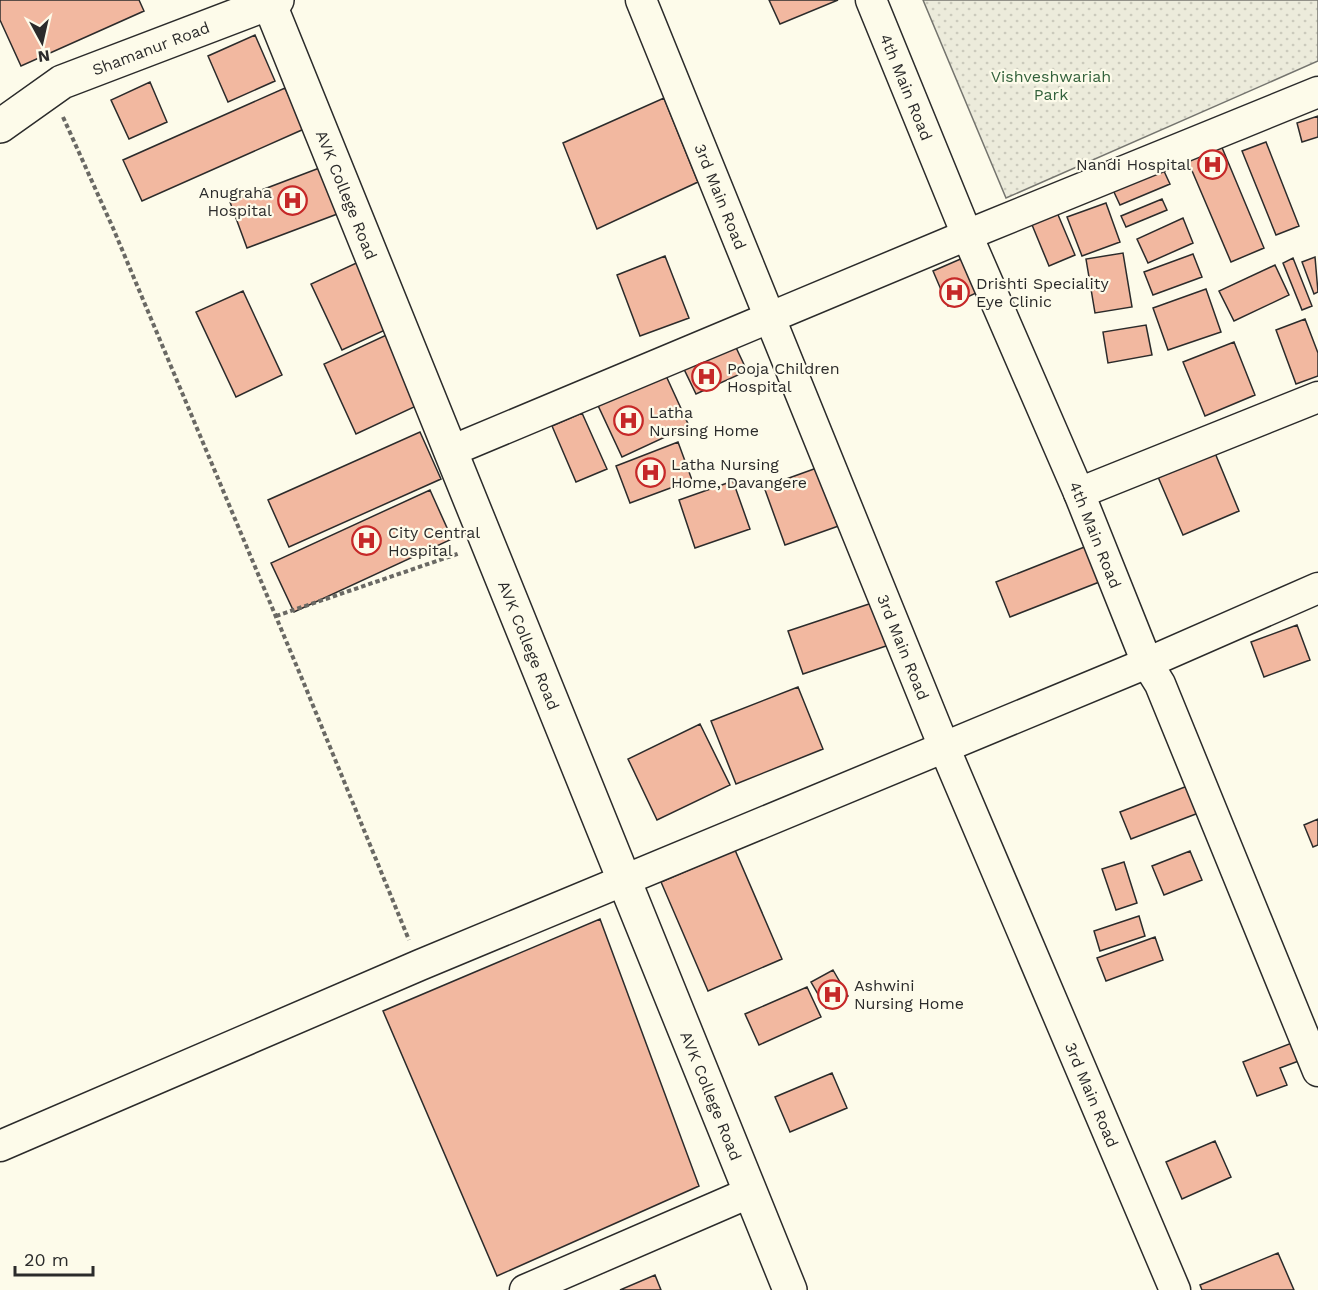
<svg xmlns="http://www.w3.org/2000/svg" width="1318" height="1290" font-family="'Work Sans',sans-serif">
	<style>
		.park { fill: url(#park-dots); stroke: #74746e; stroke-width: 1.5 }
		.building { fill: #f2b8a0; stroke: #2b2b2b; stroke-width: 1.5 }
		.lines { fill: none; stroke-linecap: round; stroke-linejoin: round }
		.minor-casing { stroke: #2b2b2b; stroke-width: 33 }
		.major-casing { stroke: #2b2b2b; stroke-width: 36 }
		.path { stroke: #6a6964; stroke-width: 4; stroke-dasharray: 4.5 3; stroke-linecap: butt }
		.minor { stroke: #fdfbea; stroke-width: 30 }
		.major { stroke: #fdfbea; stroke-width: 33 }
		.labels { text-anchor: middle; stroke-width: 4.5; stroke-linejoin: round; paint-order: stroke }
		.street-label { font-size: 16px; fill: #2b2b2b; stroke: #fdfbea }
		.park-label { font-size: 16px; fill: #34623c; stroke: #fdfbea }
		.poi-label { font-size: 16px; fill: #2b2b2b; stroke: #fdfbea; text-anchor: start }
	</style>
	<defs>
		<pattern id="park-dots" width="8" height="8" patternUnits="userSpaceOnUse" patternTransform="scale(1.5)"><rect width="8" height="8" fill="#ecebdb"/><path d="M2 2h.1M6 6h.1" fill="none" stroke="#cbcabc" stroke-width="1.8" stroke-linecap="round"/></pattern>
	</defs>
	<rect width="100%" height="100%" fill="#fdfbea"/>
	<path class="park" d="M923 0H1318V61L1006 198Z"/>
	<path class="building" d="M0 0H139L144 11 21 66 0 20Z
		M769 0H838L780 24Z
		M255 35 275 81 228 102 208 56Z
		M150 82 167 122 129 139 111 100Z
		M285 88 304 129 142 201 123 160Z
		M664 98 698 182 597 229 563 143Z
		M1318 116V137L1302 142 1297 123Z
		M1218 138 1264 248 1231 262 1184 152Z
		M1266 142 1299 226 1276 235 1242 151Z
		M322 167 340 213 247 248 230 202Z
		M1163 169 1170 184 1120 205 1113 190Z
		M1162 199 1167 210 1126 227 1121 216Z
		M1106 203 1120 242 1082 256 1067 217Z
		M1056 210 1075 255 1049 266 1030 220Z
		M1183 218 1193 243 1148 263 1137 239Z
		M1123 253 1132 307 1095 313 1086 259Z
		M972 254 987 288 948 306 933 271Z
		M1193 254 1202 277 1153 295 1144 272Z
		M665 256 689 318 640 336 617 275Z
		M1315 257 1318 292 1314 294 1302 262Z
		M1293 258 1312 306 1302 310 1283 263Z
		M365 259 396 325 342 350 311 284Z
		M1275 265 1289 295 1234 321 1219 291Z
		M1206 289 1221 332 1168 350 1153 308Z
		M243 291 282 375 236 397 196 312Z
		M1305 319 1318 353V376L1296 384 1276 330Z
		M1146 325 1152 355 1108 363 1103 332Z
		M395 331 427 401 356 434 324 364Z
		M733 341 747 371 696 394 682 365Z
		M1234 342 1255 395 1205 416 1183 362Z
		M662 367 689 426 622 457 595 399Z
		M582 413 607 469 576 482 552 426Z
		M420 432 441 479 289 547 268 500Z
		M678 442 692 480 630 503 616 466Z
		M1215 453 1239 511 1183 535 1158 477Z
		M825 465 847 523 785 545 764 487Z
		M733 481 750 529 695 548 679 500Z
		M430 490 452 539 294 612 271 563Z
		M1092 544 1107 579 1010 617 996 582Z
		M878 601 892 644 803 674 788 631Z
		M1297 625 1310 660 1264 677 1251 642Z
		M798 687 823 749 736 784 711 721Z
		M700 724 730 785 657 820 628 759Z
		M1190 785 1201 812 1131 839 1120 812Z
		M1318 819V845L1313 847 1304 825Z
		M735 850 782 959 708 991 661 882Z
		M1190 851 1202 880 1164 895 1152 866Z
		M1124 862 1137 903 1116 910 1102 869Z
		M1139 916 1145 936 1100 951 1094 931Z
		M600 919 699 1186 497 1276 383 1011Z
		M1155 937 1163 960 1106 981 1097 958Z
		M833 970 848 996 826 1008 811 982Z
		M807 987 821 1017 759 1045 745 1014Z
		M1297 1041 1304 1059 1280 1068 1287 1085 1257 1096 1243 1062Z
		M832 1073 847 1108 790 1132 775 1097Z
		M1215 1141 1231 1177 1182 1199 1166 1162Z
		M1278 1253 1294 1290H1202L1200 1285Z
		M655 1275 661 1290H620Z"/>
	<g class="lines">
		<defs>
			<g id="minor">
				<path id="s1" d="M641 0 944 747 1175 1290"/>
				<path id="s2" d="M871 0 967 235 1079 493 1147 663 1160 684 1318 1071"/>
				<path d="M451 451 967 235 1318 92"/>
				<path d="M1079 493 1318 397"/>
				<path d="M0 1146 420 965 1147 663 1318 588"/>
				<path d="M525 1290 751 1192"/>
			</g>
			<g id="major">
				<path id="s3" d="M268 0 790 1290"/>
				<path id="s4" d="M0 126 62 82 277 0"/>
			</g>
		</defs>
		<use href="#minor" class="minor-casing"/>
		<use href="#major" class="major-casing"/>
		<path class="path" d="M63 117 113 228 305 686 409 940
			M276 616 460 553"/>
		<use href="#minor" class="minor"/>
		<use href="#major" class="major"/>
	</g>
	<defs>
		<symbol id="hospital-ring" viewBox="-11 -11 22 22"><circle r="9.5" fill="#fdfbea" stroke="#c62828" stroke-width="1.5"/><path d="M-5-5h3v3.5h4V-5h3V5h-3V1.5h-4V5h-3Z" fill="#c62828"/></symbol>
	</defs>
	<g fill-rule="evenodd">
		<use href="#hospital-ring" x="1196" y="148" width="33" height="33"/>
		<use href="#hospital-ring" x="276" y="184" width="33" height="33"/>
		<use href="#hospital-ring" x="938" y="276" width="33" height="33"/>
		<use href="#hospital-ring" x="690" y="360" width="33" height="33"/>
		<use href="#hospital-ring" x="612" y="404" width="33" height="33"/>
		<use href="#hospital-ring" x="634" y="456" width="33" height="33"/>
		<use href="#hospital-ring" x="350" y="524" width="33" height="33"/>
		<use href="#hospital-ring" x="816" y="978" width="33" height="33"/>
	</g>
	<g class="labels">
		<g class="street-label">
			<text dy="6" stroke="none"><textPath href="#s4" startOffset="171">Shamanur Road</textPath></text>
			<text dy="6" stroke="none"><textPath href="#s2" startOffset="94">4th Main Road</textPath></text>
			<text dy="6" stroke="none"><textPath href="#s3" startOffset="210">AVK College Road</textPath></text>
			<text dy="6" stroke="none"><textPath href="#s1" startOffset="212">3rd Main Road</textPath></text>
			<text dy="6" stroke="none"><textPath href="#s2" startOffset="580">4th Main Road</textPath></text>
			<text dy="6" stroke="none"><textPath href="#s3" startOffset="696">AVK College Road</textPath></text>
			<text dy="6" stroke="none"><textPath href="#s1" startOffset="698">3rd Main Road</textPath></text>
			<text dy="6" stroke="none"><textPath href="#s1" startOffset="1184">3rd Main Road</textPath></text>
			<text dy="6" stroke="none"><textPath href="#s3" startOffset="1182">AVK College Road</textPath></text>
		</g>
		<g class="park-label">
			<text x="1051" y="82">Vishveshwariah<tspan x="1051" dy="18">Park</tspan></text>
		</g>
		<g class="poi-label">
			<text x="1191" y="170" text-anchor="end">Nandi Hospital</text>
			<text x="272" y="198" text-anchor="end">Anugraha<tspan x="272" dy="18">Hospital</tspan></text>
			<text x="976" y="289">Drishti Speciality<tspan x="976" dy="18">Eye Clinic</tspan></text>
			<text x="727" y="374">Pooja Children<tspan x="727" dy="18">Hospital</tspan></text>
			<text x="649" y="418">Latha<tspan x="649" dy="18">Nursing Home</tspan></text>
			<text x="671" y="470">Latha Nursing<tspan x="671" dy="18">Home, Davangere</tspan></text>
			<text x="388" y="538">City Central<tspan x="388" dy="18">Hospital</tspan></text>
			<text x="854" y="991">Ashwini<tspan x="854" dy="18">Nursing Home</tspan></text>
		</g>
	</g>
	<g transform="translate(42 42) rotate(172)" stroke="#fdfbea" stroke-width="4.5" paint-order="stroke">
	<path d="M0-4.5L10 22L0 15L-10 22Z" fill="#2b2b2b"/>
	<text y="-9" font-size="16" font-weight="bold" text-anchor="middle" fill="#2b2b2b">N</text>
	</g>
	<path d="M15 1266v9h78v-9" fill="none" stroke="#2b2b2b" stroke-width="3"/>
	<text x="24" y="1266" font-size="18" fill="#2b2b2b" stroke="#fdfbea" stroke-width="4.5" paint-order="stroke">20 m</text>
</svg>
